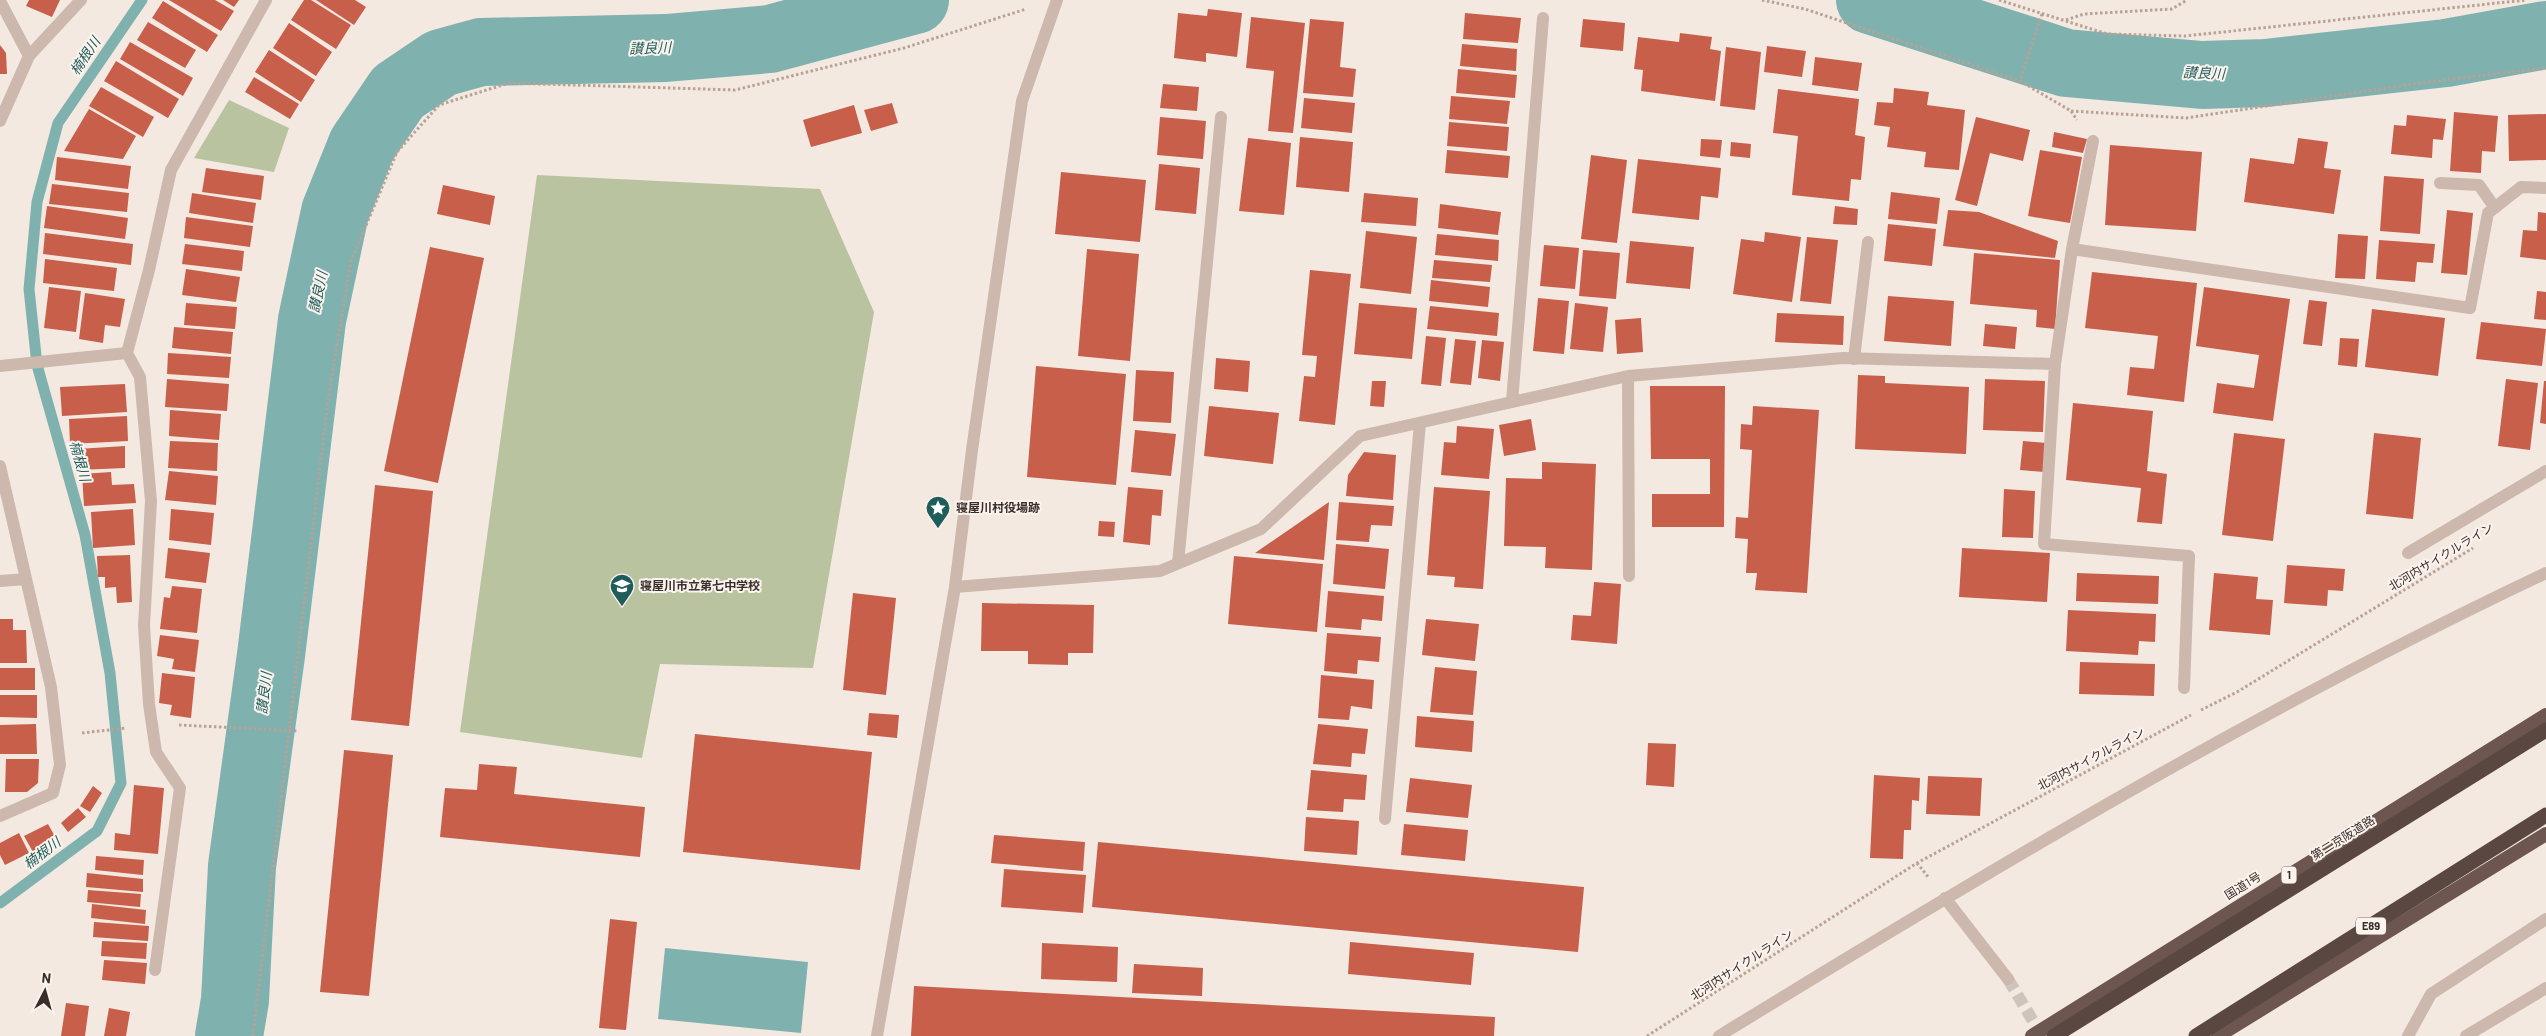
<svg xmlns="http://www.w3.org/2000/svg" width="2546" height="1036" font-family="Barlow,'Noto Sans JP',sans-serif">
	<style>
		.green { fill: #bac3a0 }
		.water { fill: #7fb1af }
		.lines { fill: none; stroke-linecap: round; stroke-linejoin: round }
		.stream { stroke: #7fb1af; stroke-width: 11 }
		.river { stroke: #7fb1af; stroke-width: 68 }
		.building { fill: #c75f4b }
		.minor-tunnel { stroke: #cfc4bc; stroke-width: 12; stroke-dasharray: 12 6; stroke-linecap: butt }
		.path { stroke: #b8a296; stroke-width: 3; stroke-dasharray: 2.5 2.5; stroke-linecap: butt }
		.service { stroke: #ccb8ac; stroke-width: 12 }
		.minor { stroke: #ccb8ac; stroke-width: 12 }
		.tertiary { stroke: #ccb8ac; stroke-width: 12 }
		.trunk { stroke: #6c564f; stroke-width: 14 }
		.motorway { stroke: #5b4742; stroke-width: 15 }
		.labels { text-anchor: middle; stroke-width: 4; stroke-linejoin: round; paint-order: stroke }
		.shield { fill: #fbf3ed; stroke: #746965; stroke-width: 1 }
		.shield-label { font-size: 11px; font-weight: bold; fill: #3a2e2b }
		.poi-label { font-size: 12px; font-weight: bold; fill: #3a2e2b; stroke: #fbf3ed; text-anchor: start }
		.street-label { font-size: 12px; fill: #3a2e2b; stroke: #fbf3ed }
		.water-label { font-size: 14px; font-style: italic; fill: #1f5d5b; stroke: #fbf3ed }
	</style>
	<rect width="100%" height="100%" fill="#f4e9e0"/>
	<path class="green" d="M229 100 289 128 274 172 194 158Z
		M537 175 820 189 874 312 813 668 660 664 642 758 460 732Z"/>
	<path class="water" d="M665 948 808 962 801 1033 658 1019Z"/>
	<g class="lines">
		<path class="stream" d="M0 903 97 831 121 783 110 673 85 535 37 365 29 289 37 202 58 123 142 0"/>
		<path class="river" d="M1870 0 2066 63 2202 75 2266 73 2446 53 2546 35
			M229 1036 235 1000 242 866 271 655 312 320 335 212 362 145 398 92 441 63 481 52 666 48 770 39 915 0"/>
	</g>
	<path class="building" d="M29 0H60L52 17 26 6Z
		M169 0H215L234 11 221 31Z
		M223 0H239L234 7Z
		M304 0H311L351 25 336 49 291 20Z
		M316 0H355L366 7 354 25Z
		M163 1 218 35 207 52 152 18Z
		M1208 9 1242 13 1237 57 1206 53V62L1174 58 1178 13 1207 16Z
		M1465 13 1521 18 1518 43 1463 39Z
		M1251 17 1305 23 1293 133 1268 131 1274 71 1246 68Z
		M1310 19 1344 22 1340 67 1356 69 1353 97 1303 93Z
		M1583 19 1625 23 1623 51 1580 47Z
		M148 22 196 50 185 68 137 40Z
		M289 23 332 52 316 76 273 48Z
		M1680 33 1712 37 1710 49 1721 51 1715 101 1641 91 1643 70 1634 69 1638 37 1679 42Z
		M130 42 193 78 183 96 120 59Z
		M1462 44 1517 49 1516 71 1460 66Z
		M0 45 6 53 7 74H0Z
		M1767 46 1806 51 1802 77 1764 72Z
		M1726 47 1761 52 1755 110 1720 106Z
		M269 50 315 80 301 102 255 72Z
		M1815 57 1862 63 1858 91 1812 85Z
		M116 61 179 99 168 118 104 81Z
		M1458 69 1517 75 1515 98 1456 93Z
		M254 77 299 104 290 119 245 92Z
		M1163 84 1199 87 1197 111 1160 108Z
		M101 87 154 117 143 137 89 106Z
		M1894 88 1929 92 1927 105 1965 110 1959 170 1924 167 1926 152 1887 147 1890 127 1874 125 1877 102 1893 103Z
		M1778 89 1859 99 1855 135 1865 137 1861 180 1851 179 1849 201 1792 195 1798 136 1773 133Z
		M1451 96 1510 101 1507 124 1449 119Z
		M1304 98 1355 103 1352 133 1301 128Z
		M892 103 898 123 871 131 864 110Z
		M854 105 862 133 811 147 803 120Z
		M89 109 136 136 123 159 64 151Z
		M2454 112 2498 116 2495 152 2482 151 2481 173 2450 171Z
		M2546 114V160L2509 161 2508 115Z
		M2407 115 2446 119 2443 140 2433 139 2432 158 2391 154 2394 125 2406 126Z
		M1160 117 1206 121 1203 159 1157 155Z
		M1976 117 2030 130 2023 161 1990 153 1977 206 1955 200Z
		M1449 122 1509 127 1507 151 1447 146Z
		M2054 132 2087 139 2083 153 2052 147Z
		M1300 137 1353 142 1349 192 1296 187Z
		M1248 138 1291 143 1284 215 1239 211Z
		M2298 138 2328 142 2324 168 2341 170 2334 214 2244 202 2250 158 2294 164Z
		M1701 139 1722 140 1720 158 1700 156Z
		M1731 142 1751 144 1750 158 1730 156Z
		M2110 145 2202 152 2196 231 2105 225Z
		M1447 150 1510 156 1508 178 1445 173Z
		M2040 150 2082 157 2070 223 2028 216Z
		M1591 155 1627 160 1617 243 1581 239Z
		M57 157 131 166 128 189 55 180Z
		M1638 159 1721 168 1718 198 1701 196 1699 220 1632 213Z
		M1159 164 1200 168 1196 214 1155 210Z
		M206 168 264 176 261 200 202 192Z
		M1061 172 1146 180 1140 242 1055 234Z
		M2384 176 2424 179 2420 234 2380 231Z
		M52 184 129 193 127 212 49 204Z
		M443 185 495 196 490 225 437 214Z
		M1891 192 1940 198 1937 224 1888 219Z
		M192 193 256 203 253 223 189 213Z
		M1364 193 1418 198 1416 226 1361 222Z
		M1440 204 1501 212 1498 235 1438 228Z
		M47 206 128 218 125 239 44 228Z
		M1835 206 1858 209 1857 225 1833 224Z
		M1948 210 1979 212 2058 241 2055 258 1943 246Z
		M2447 210 2473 213 2467 275 2441 273Z
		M2538 212 2546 213V260L2520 257 2523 230 2537 231Z
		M186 217 253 226 250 247 184 238Z
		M1888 224 1936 229 1932 266 1884 261Z
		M1366 231 1417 237 1411 294 1360 288Z
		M1765 232 1801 237 1792 302 1733 294 1741 239 1764 242Z
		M45 233 133 244 131 265 43 254Z
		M1437 234 1499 240 1498 261 1435 255Z
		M2338 234 2368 236 2365 279 2335 278Z
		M1807 237 1838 240 1831 304 1800 301Z
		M2379 240 2435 244 2433 263 2417 262 2415 282 2376 279Z
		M1630 241 1694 247 1690 289 1626 283Z
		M185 244 244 251 242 271 182 264Z
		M1544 245 1579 248 1575 289 1540 286Z
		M430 247 484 258 438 483 384 471Z
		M1087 249 1139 254 1130 361 1078 356Z
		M1583 250 1620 253 1616 299 1579 296Z
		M1974 253 2060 260 2055 329 2036 327 2037 310 1970 304Z
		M45 259 117 268 114 291 43 283Z
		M1434 260 1492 265 1490 282 1432 278Z
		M186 269 240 277 236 302 182 295Z
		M1310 270 1351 274 1335 425 1299 421 1304 376 1315 377 1317 356 1302 355Z
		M2092 272 2197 283 2184 402 2127 395 2130 367 2154 369 2158 336 2085 328Z
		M1431 280 1490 287 1488 307 1429 301Z
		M49 287 81 291 76 332 44 328Z
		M2204 287 2290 299 2273 421 2213 413 2217 383 2254 388 2259 355 2196 346Z
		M2537 291 2546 292V320L2534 319Z
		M85 293 125 299 120 327 105 325 103 343 79 339Z
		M1888 296 1954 301 1951 346 1884 341Z
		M1538 298 1569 301 1564 354 1533 351Z
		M2309 300 2327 302 2322 346 2303 344Z
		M186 303 237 307 235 329 184 325Z
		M1359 303 1417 308 1412 359 1354 354Z
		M1575 303 1608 307 1603 352 1570 349Z
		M1430 306 1499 313 1497 336 1427 329Z
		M2372 309 2445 318 2438 376 2365 367Z
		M1777 313 1844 316 1843 345 1775 342Z
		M1641 318 1643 352 1617 354 1615 320Z
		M2481 322 2546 329 2542 366 2476 359Z
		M1985 324 2017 327 2015 349 1983 346Z
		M174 327 233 332 231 354 172 348Z
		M1426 336 1446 338 1441 386 1421 384Z
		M2340 338 2359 339 2357 367 2338 365Z
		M1455 339 1476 341 1471 385 1450 383Z
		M1482 340 1504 342 1500 381 1478 378Z
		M168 353 231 357 229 378 167 374Z
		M1216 358 1250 361 1248 392 1214 389Z
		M1036 366 1126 374 1116 485 1027 477Z
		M1136 370 1174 372 1171 423 1133 421Z
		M1858 375 1885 376V383L1969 387 1966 454 1855 449Z
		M167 379 229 384 227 411 165 407Z
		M1985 379 2045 381 2043 432 1983 430Z
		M2506 379 2538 383 2530 450 2498 446Z
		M1372 381H1386L1384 407 1370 406Z
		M2544 381H2546V424L2540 423Z
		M125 384 127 412 62 416 60 387Z
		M1650 386H1725L1724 527H1652V494H1710V459H1651Z
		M2073 403 2153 411 2147 471 2167 474 2162 524 2137 522 2141 488 2066 480Z
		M1209 406 1279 413 1273 464 1204 456Z
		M1753 406 1819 410 1807 593 1755 590 1757 573H1746L1748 539 1735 538 1736 517 1748 518 1752 450 1740 449 1741 424 1752 425Z
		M170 410 221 414 219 440 169 436Z
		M127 416 128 441 70 444 69 419Z
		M1531 419 1536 450 1504 456 1499 425Z
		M1457 426 1494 429 1489 479 1441 475 1444 442 1456 443Z
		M1135 430 1176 434 1171 476 1131 472Z
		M2234 433 2285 439 2273 541 2222 535Z
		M2374 433 2421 438 2413 519 2366 514Z
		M170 441 218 443 217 471 168 468Z
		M2023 441 2047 443 2044 472 2020 470Z
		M125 446V468L78 470 77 449Z
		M1364 452 1396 455 1393 500 1346 496 1348 475Z
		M1542 462 1596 464 1592 570 1545 568 1546 547 1504 546 1506 478 1542 479Z
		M169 471 218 476 216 505 165 500Z
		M111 472 112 485 134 484 136 503 84 506 82 474Z
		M375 485 433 491 409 726 351 720Z
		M1128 487 1163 490 1161 516 1152 515 1150 545 1123 542Z
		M1434 487 1490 491 1483 589 1454 587 1455 577 1427 575Z
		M2004 489 2035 491 2033 538 2002 537Z
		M1329 502 1324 560 1255 553Z
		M1339 502 1394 506 1392 526 1371 525 1369 542 1336 540Z
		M133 509 135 545 93 548 91 512Z
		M171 509 214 513 211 545 169 540Z
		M1099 521 1115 522 1114 537 1098 536Z
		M1336 544 1389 549 1385 589 1333 584Z
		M168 548 210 553 206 583 165 578Z
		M1962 548 2050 553 2047 602 1959 597Z
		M130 555 132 602 117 603 116 587 105 588V577H98L97 556Z
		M1234 556 1323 564 1317 632 1228 624Z
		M2287 565 2345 569 2343 591 2328 590 2327 606 2284 603Z
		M2077 573 2159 576 2158 604 2076 601Z
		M2214 573 2258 577 2256 599 2273 600 2270 635 2209 630Z
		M1594 582 1621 584 1617 644 1571 640 1573 615 1591 616Z
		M172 586 202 589 197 633 160 629 164 597 170 598Z
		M1328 591 1384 596 1382 621 1362 619 1361 630 1325 627Z
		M853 593 896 598 886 695 843 690Z
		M982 603 1094 605 1093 653H1068V665L1028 664V651H981Z
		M2068 610 2156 614 2155 642 2139 641 2138 655 2066 651Z
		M0 619H13V630H26L27 663H0Z
		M1426 619 1479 624 1475 661 1422 655Z
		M1327 633 1381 637 1379 662 1358 660 1357 674 1324 671Z
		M160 635 199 640 195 672 172 669 174 659 157 656Z
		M2080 662 2155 664 2154 696 2079 694Z
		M1435 667 1477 671 1473 715 1430 712Z
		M0 668H35V690H0Z
		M162 673 195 677 191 718 170 715 172 705 159 703Z
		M1321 675 1374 680 1372 709 1351 706 1349 720 1318 718Z
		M0 695H37V718L0 717Z
		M869 713 899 715 897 738 867 735Z
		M1417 716 1474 721 1472 752 1415 747Z
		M36 724 37 754H0V725Z
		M1318 724 1368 729 1365 754 1352 753 1351 767 1313 764Z
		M695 734 872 752 860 870 683 852Z
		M1648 743 1676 744 1674 787 1646 785Z
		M344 750 393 755 369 996 320 992Z
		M6 759H39L38 783 27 792H5Z
		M479 764 517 767 514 794 645 807 640 857 440 837 445 788 477 790Z
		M1311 770 1367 775 1365 800 1344 799 1343 812 1307 810Z
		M1874 775 1920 778 1919 801 1912 800 1911 830H1904L1903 859 1870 858Z
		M1928 776 1982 778 1980 816 1926 814Z
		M1410 778 1472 785 1468 818 1406 812Z
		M134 785 164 788 158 854 114 850 115 833 130 835Z
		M93 786 102 793 90 812 80 806Z
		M78 808 86 817 68 832 61 823Z
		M1306 817 1359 821 1357 855 1304 851Z
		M48 824 57 840 33 852 24 836Z
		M1404 824 1468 830 1465 861 1401 855Z
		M19 833 29 853 5 865 0 855V843Z
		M994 835 1085 842 1083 871 991 863Z
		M1098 842 1584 887 1578 952 1092 907Z
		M96 856 144 860 143 875 95 870Z
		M1004 869 1086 875 1083 913 1001 907Z
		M87 873 143 879V892L86 887Z
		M88 890 141 894 140 907 87 902Z
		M92 904 146 910 145 924 91 918Z
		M610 919 637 922 626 1030 599 1028Z
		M94 922 149 926 148 941 93 937Z
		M102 941 147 943 146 959 101 956Z
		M1350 942 1474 953 1471 985 1348 974Z
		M1042 943 1118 947 1117 982 1041 979Z
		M104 960 147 963 145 984 102 980Z
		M1134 964 1203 968 1202 996 1132 993Z
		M914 986 1495 1017 1494 1036H911Z
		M66 1003 89 1006 85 1036H61Z
		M109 1008 130 1012 126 1036H104Z"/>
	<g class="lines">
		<path class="minor-tunnel" d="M2008 979 2042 1036"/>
		<path class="path" d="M1762 0 1805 9 2020 81
			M1999 0 2107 34 2185 36 2526 0
			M2042 14 2020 81 2071 111 2077 120
			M2066 20 2084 14 2172 9 2187 0
			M2071 111 2186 118 2427 82 2546 68
			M2201 710 2237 692 2473 548
			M179 725 299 731
			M82 733 126 728
			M1917 863 1929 878
			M253 1036 328 400 351 261 397 152 439 105 509 83 735 90 904 48 1026 9
			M1647 1036 1917 863 2191 715"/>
		<path class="service" d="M2440 183 2479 185 2495 208
			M2470 308 2488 213 2521 187 2546 188
			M127 353 140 377 151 501 144 626 149 704 156 752 180 788 155 970
			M1854 359 1868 242
			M1512 402 1543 18
			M1178 563 1221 117
			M1385 819 1420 423"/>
		<path class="minor" d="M0 1 29 56
			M0 121 29 56 81 0
			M2072 249 2470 308
			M2055 364 2072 249 2093 141
			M0 366 127 353 149 270 171 170 266 0
			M1628 376 1629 576
			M0 466 51 687 60 765 53 793 0 816
			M2408 553 2546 471
			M0 581 26 579
			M955 587 1160 571 1261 529 1360 436 1628 376 1843 358 2055 364 2044 544 2189 556 2184 688
			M1945 898 2008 979
			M1719 1036C1988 871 2260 708 2546 573
			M2408 1036 2431 994 2546 919
			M2466 1036 2546 988"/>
		<path class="tertiary" d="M877 1036 955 587 972 450 1022 101 1057 0"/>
		<path class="trunk" d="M2032 1036 2546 715
			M2218 1036 2546 834"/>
		<path class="motorway" d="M2054 1036 2546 730
			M2196 1036 2546 815"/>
	</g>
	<defs>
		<symbol id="sight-pin" viewBox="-11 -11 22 30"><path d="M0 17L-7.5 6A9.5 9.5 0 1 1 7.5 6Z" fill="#1f5d5b" stroke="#fbf3ed"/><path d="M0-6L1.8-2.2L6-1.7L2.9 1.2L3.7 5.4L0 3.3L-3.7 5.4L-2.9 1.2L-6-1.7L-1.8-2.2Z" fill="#fff"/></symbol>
		<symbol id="school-pin" viewBox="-11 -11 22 30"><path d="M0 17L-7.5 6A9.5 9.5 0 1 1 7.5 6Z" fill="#1f5d5b" stroke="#fbf3ed"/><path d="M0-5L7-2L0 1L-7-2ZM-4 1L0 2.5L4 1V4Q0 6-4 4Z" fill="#fff"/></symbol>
	</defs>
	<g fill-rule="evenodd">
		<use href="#sight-pin" x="924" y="494" width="28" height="38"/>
		<use href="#school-pin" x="608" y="572" width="28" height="38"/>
	</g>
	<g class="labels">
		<g class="shield">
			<rect x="2281.5" y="866.5" width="15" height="17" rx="4"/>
			<rect x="2356" y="917.5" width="30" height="17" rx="4"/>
		</g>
		<g class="shield-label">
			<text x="2289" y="879">1</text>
			<text x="2371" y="930">E89</text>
		</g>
		<g class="poi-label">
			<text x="956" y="512">寝屋川村役場跡</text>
			<text x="640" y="590">寝屋川市立第七中学校</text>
		</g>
		<g class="street-label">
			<text transform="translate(2441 557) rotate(-31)" y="4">北河内サイクルライン</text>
			<text transform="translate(2091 759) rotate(-28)" y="4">北河内サイクルライン</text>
			<text transform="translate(2343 838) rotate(-32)" y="4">第二京阪道路</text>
			<text transform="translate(2243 886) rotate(-32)" y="4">国道1号</text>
			<text transform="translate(1742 965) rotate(-33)" y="4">北河内サイクルライン</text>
		</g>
		<g class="water-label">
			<text transform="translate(650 48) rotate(-2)" y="5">讃良川</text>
			<text transform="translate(85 56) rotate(-56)" y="5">楠根川</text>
			<text transform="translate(2204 73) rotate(2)" y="5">讃良川</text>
			<text transform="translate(318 292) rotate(-78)" y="5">讃良川</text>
			<text transform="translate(80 461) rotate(74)" y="5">楠根川</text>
			<text transform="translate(264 693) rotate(-83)" y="5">讃良川</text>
			<text transform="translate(42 853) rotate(-37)" y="5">楠根川</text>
		</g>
	</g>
	<g transform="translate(45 991) rotate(6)" stroke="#fbf3ed" stroke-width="4" paint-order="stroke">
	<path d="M0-4L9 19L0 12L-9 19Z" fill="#3a2e2b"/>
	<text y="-8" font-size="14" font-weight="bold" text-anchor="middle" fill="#3a2e2b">N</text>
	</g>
</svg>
